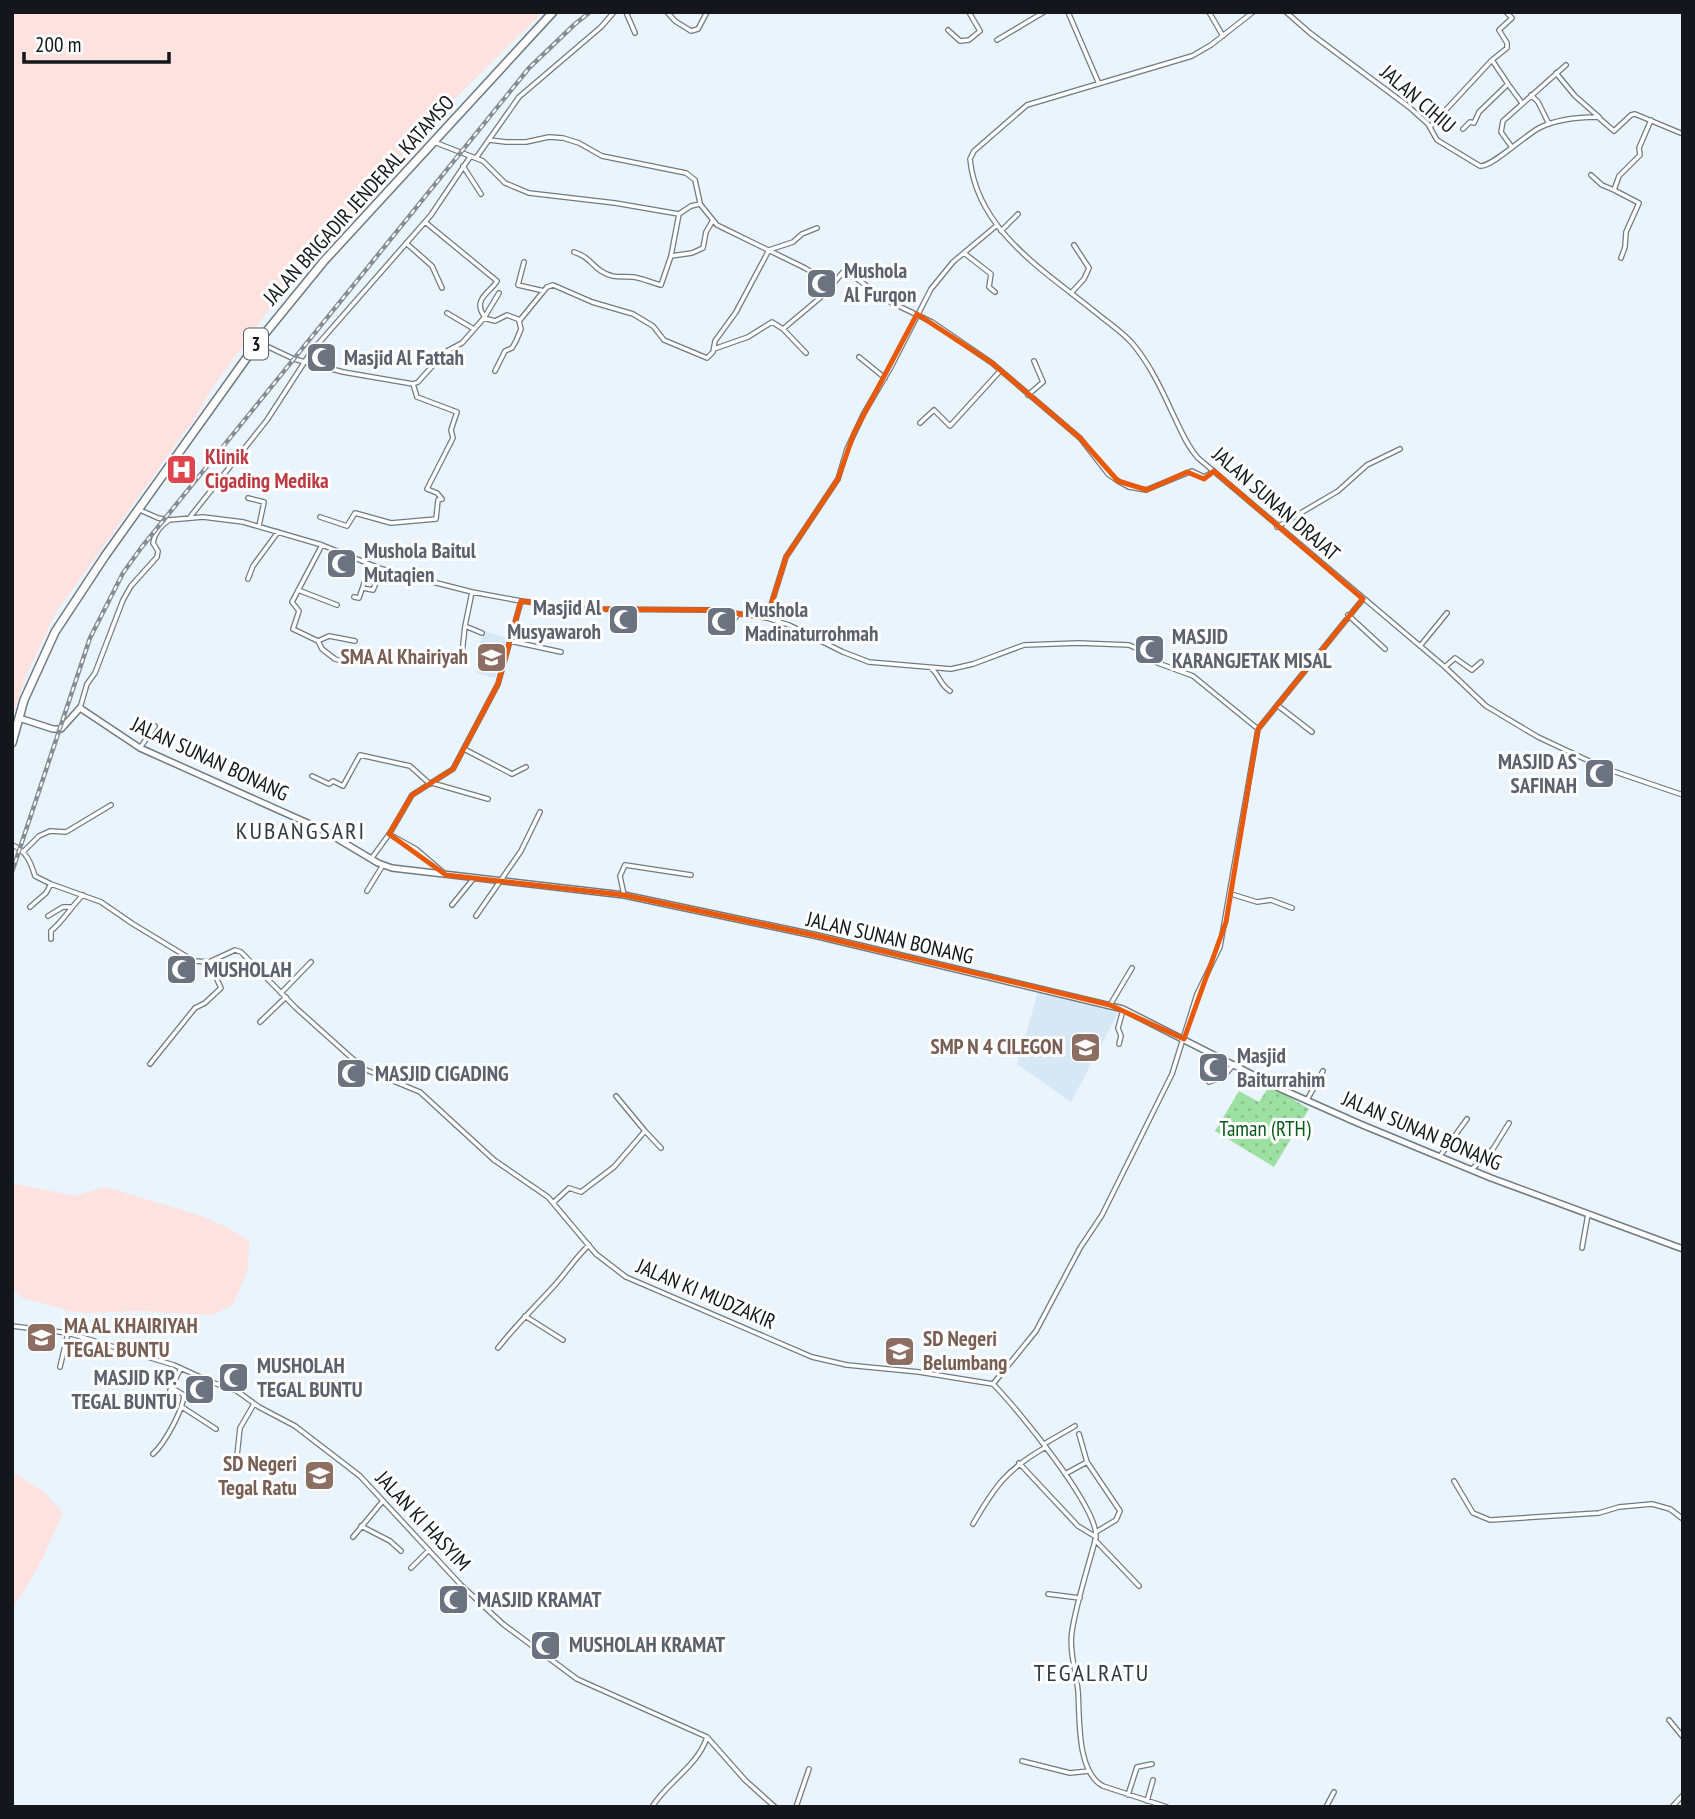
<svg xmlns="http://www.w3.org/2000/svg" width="1695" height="1819" font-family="'PT Sans Narrow',sans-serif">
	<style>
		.industrial { fill: #fde2df }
		.built { fill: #d6e7f5 }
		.park { fill: url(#park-dots) }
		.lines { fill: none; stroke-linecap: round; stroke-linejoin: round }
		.street-casing { stroke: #707a81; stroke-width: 6 }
		.secondary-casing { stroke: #707a81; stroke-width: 8 }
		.highway-casing { stroke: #707a81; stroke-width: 10 }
		.street { stroke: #fff; stroke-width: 3.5 }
		.secondary { stroke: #fff; stroke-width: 5 }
		.highway { stroke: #fff; stroke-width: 7 }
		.rail-casing { stroke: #868c93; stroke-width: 4.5 }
		.rail { stroke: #fff; stroke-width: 2; stroke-dasharray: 5; stroke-linecap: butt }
		.marked { fill: none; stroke: #e8590c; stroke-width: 5; stroke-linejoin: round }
		.labels { text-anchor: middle; stroke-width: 6; stroke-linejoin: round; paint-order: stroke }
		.shield { fill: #fff; stroke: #5a5c5f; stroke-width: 2 }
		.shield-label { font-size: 19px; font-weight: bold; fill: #13161a }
		.street-label { font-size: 21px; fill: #13161a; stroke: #fff }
		.worship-label { font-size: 21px; font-weight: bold; fill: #5b616d; stroke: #fff; text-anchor: start }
		.health-label { font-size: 21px; font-weight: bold; fill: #be3a42; stroke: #fff; text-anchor: start }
		.education-label { font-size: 21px; font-weight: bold; fill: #785e54; stroke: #fff; text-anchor: end }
		.park-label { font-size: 21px; fill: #08591c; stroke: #fff }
		.quarter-label { font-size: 24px; letter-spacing: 2px; fill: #323b42; stroke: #fff }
	</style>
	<defs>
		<pattern id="park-dots" width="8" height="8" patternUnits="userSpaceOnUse" patternTransform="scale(1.75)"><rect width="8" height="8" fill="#9de1a2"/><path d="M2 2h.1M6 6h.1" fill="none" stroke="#86c08b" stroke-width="1.8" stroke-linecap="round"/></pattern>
	</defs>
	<rect width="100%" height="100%" fill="#eaf4fd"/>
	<path class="industrial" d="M12 12H543L432 121 328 243 281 293 215 384 194 419 55 614 27 674 12 719Z
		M12 1183 75 1196 106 1187 192 1213 227 1227 249 1241 248 1268 233 1305 212 1315 136 1311 89 1313 74 1312 23 1298 12 1289Z
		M12 1472 43 1491 63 1513 40 1564 12 1610Z"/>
	<path class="built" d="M484 631 507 638 495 678 476 673 482 651 478 649Z
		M1038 992 1118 1013 1071 1102 1017 1064Z"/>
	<path class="park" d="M1270 1085 1309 1109 1274 1167 1215 1131 1239 1091 1259 1102Z"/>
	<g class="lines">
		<defs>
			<path id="street" d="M626 12 635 33
				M667 12 675 21 691 31 698 29 707 12
				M1068 12 1099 84
				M1209 12 1223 36
				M1253 12 1211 45 1192 56 1027 105 974 151 970 159C977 232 1048 273 1099 315 1110 324 1122 332 1132 343 1149 363 1161 388 1172 412 1180 428 1186 445 1198 458L1445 667 1486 706 1538 737 1604 768 1683 795
				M1286 12 1310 33 1409 107 1428 124 1437 140 1480 166C1492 167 1524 136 1539 128 1557 119 1578 117 1598 117L1614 131 1631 115 1635 114 1683 134
				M948 30 960 41 969 40 980 31 970 14
				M997 40 1044 12
				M1492 60 1508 84
				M1556 73 1575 96 1599 117
				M1531 95 1538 102 1549 124
				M1430 127 1492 60 1507 48V43L1499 30 1512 18 1506 12
				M1463 129 1470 122 1474 123 1479 112 1508 84 1522 103
				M489 140 506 142H526L549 137 563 138 579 143 602 156 686 173 695 180 700 203
				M434 142 483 161 505 183 529 193 615 203 679 214 691 206 700 204 717 225 805 268 832 285 843 272H848L884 299 932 322 992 363 1080 438 1108 474 1118 481 1129 487 1146 490 1192 471 1204 477 1214 471
				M1511 146 1501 132 1503 121 1566 65
				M476 158 519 97 601 27 614 12
				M463 166 481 194
				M1591 175 1602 185 1614 190 1619 176 1640 155 1639 148 1651 120
				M1614 190 1639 203 1626 232 1625 247 1621 258
				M425 222 497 281C491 292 472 299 484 316
				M1001 231 1018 214
				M406 243 432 266 442 288
				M574 252C591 258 589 263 601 271 613 279 621 276 633 277 642 278 652 283 661 285L671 256 679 214
				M964 253 991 274 989 287 995 292
				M671 256 692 253 703 248 706 232 713 220
				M524 262 518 285 544 291
				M1072 292 1084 279 1089 268 1074 245
				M447 313 474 329
				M484 318 495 321 507 315 520 320 547 287 553 285 592 302 633 314 653 326 664 340 707 358 713 352 715 341 736 312 769 250 793 242 802 234 817 228
				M783 329 806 353
				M260 343 294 359 343 372 413 384 418 382 445 352 462 343 484 318 499 293
				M714 349 748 337 772 322 783 329 821 297 832 285
				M859 357 885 378
				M495 371 505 351 512 348 516 341 521 329 519 321
				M1028 395 1043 382 1034 361
				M920 423 934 410 950 426 1000 371
				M248 498 264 502 259 526
				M140 510 158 518 169 520 203 517 243 522 322 545 382 569 472 592 521 601 585 609 713 610 767 618 789 625 843 652 869 662 951 669 973 664 1024 645 1079 643 1129 645 1138 649 1158 663 1193 676 1258 729
				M190 517 267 420 311 352 431 215 470 157
				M320 517 347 526 355 513 391 523 436 519 438 500 442 499 437 493 427 489 453 438 451 430 457 412 417 397 413 384
				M1277 527 1338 491 1367 465 1400 449
				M322 545 292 602 299 611 293 629 318 641 322 649 335 659 348 663
				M248 579 253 566 278 532
				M363 588 373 590 382 569
				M298 590 337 605
				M472 592 465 626 482 633
				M354 597 359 598 370 566
				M1348 615 1385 649
				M767 618 786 557 838 479 847 449 864 413 891 367 931 289 953 262 996 226
				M713 633H724L738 614
				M318 641 329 636 355 641
				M510 641 561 652
				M1420 646 1447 613
				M461 663 465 626
				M1445 667 1455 658 1472 670 1481 662
				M932 669C940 676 940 685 950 691
				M1277 705 1312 732
				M80 708 87 684 95 673 123 600 131 586 157 557 158 551 153 543C155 532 160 527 169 520
				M140 748 155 726
				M464 749 512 774 526 767
				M312 776 329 784 333 781 343 786 360 755 410 766 430 784
				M432 783 488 799
				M389 834 416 849 444 873
				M12 845C26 850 31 863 35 876L51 884 101 902 133 924 194 961 209 962 235 950 241 952 296 1008 364 1069 420 1092 494 1160 548 1197 596 1254 626 1277 812 1357 847 1365 919 1372 993 1384C1016 1407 1098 1507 1096 1537 1088 1568 1077 1600 1072 1631 1069 1651 1076 1671 1078 1691 1080 1716 1076 1772 1103 1786L1167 1807
				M23 852 39 836 50 831 66 832 111 805
				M371 859 390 833 412 795 453 769 498 684 521 601
				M367 891 383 865
				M1231 894 1257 902 1271 900 1292 908
				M624 895 620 876 625 865 691 875
				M452 905 474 878
				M30 907 46 893 51 884
				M48 916 63 907H72
				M476 916 521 851 540 812
				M51 939V931C64 920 71 907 83 895
				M281 993 311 962
				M1110 1005 1132 968
				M260 1022 286 997
				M1119 1044 1121 1036 1118 1028 1123 1010
				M150 1064 195 1008 205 1003 221 988 209 962
				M1209 1082 1223 1077 1234 1064
				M1307 1100 1323 1071
				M645 1131 661 1148
				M1440 1156 1467 1119
				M1471 1170 1493 1149 1509 1123
				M553 1203 569 1188 581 1192 614 1167 645 1131 616 1096
				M1582 1248 1588 1214
				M525 1316 563 1340
				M12 1326 68 1333 174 1365 211 1382 237 1391 259 1407 295 1426 360 1476 461 1585 503 1624 577 1679 707 1737 745 1780 775 1807
				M498 1348C515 1326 535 1307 553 1287 566 1273 575 1258 589 1245
				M60 1367 68 1333
				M993 1384 1036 1331 1080 1248 1102 1215 1172 1074 1197 994 1220 947 1258 729 1363 599
				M182 1407 216 1429
				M1044 1444 1075 1426
				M153 1454C165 1443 183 1410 184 1395L174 1389 170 1390 181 1368
				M1087 1462 1120 1511 1116 1520 1096 1532
				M1019 1463 1078 1526 1096 1537
				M236 1465 240 1428 254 1404
				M1065 1474 1087 1462 1079 1434
				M1454 1481 1473 1513 1490 1520 1599 1513 1619 1507 1652 1504 1670 1509 1683 1519
				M973 1524C995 1486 1007 1469 1046 1447
				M361 1526 390 1541 401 1551
				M353 1537 382 1502
				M1095 1540 1139 1586
				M411 1568 429 1550
				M1048 1594 1080 1598
				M1669 1720 1683 1737
				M1022 1761 1070 1773 1089 1771
				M1128 1795 1137 1767 1152 1764
				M1147 1801 1153 1780
				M652 1807C668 1781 698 1766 707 1737
				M796 1807 809 1769
				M1326 1807 1334 1792
				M1672 1807 1683 1795"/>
			<path id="secondary" d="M19 718 53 729H61L80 708 140 748 321 829 378 863 392 868 624 895 818 936 1123 1009 1281 1089 1360 1124 1491 1178 1683 1249"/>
			<path id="highway" d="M12 743 24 700 55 632 105 556 258 342 324 261 553 12"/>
		</defs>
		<use href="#street" class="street-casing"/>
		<use href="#secondary" class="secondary-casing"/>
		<use href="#highway" class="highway-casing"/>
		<use href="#street" class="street"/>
		<use href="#secondary" class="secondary"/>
		<use href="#highway" class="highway"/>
		<defs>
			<path id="rail" d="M12 872 90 638 123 573 141 548 529 68 575 24 590 12"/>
		</defs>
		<use href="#rail" class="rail-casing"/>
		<use href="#rail" class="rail"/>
	</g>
	<path class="marked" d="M917 314 992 363 1080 438 1118 481 1147 490 1187 472 1204 479 1214 471 1363 599 1258 729 1226 922 1184 1039 1110 1005 818 936 624 895 446 875 389 834 412 795 453 769 498 684 521 601 585 609 713 610 767 618 786 557 838 479 854 433Z"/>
	<defs>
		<symbol id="mosque-square" viewBox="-11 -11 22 22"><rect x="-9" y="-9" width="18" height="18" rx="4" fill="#6b7280" stroke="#fff"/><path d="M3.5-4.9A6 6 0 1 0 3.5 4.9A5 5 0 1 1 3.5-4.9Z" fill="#fff"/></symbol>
		<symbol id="hospital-square" viewBox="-11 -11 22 22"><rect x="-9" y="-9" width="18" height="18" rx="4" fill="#e0444e" stroke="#fff"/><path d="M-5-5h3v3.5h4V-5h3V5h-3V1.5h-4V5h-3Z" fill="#fff"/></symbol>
		<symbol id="school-square" viewBox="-11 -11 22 22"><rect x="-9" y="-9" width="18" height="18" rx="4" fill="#8d6e63" stroke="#fff"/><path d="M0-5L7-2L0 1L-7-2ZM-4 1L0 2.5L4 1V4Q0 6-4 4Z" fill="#fff"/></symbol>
	</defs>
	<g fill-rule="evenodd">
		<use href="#mosque-square" x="804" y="266" width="35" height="35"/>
		<use href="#mosque-square" x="304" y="340" width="35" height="35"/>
		<use href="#hospital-square" x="164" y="452" width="35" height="35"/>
		<use href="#mosque-square" x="324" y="546" width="35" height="35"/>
		<use href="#mosque-square" x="606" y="602" width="35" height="35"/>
		<use href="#mosque-square" x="704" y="604" width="35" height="35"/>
		<use href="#mosque-square" x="1132" y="632" width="35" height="35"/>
		<use href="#school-square" x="474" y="640" width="35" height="35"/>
		<use href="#mosque-square" x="1582" y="756" width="35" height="35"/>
		<use href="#mosque-square" x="164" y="952" width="35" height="35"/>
		<use href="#school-square" x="1068" y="1030" width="35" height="35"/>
		<use href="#mosque-square" x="1196" y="1050" width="35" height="35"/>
		<use href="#mosque-square" x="334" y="1056" width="35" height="35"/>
		<use href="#school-square" x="24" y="1320" width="35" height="35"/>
		<use href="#school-square" x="882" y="1334" width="35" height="35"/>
		<use href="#mosque-square" x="216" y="1360" width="35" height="35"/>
		<use href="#mosque-square" x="182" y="1372" width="35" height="35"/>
		<use href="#school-square" x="302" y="1458" width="35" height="35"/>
		<use href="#mosque-square" x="436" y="1582" width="35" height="35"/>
		<use href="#mosque-square" x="528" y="1628" width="35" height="35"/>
	</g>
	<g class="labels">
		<rect class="shield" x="244" y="328.5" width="24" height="31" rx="5"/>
		<g class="shield-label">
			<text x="256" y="351">3</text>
		</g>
		<g class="street-label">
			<text transform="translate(1418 99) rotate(41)" y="7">JALAN CIHIU</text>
			<text transform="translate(359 200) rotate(-48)" y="7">JALAN BRIGADIR JENDERAL KATAMSO</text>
			<text transform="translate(1276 504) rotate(41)" y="7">JALAN SUNAN DRAJAT</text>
			<text transform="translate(210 759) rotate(25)" y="7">JALAN SUNAN BONANG</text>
			<text transform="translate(890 938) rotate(13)" y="7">JALAN SUNAN BONANG</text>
			<text transform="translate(1422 1131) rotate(23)" y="7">JALAN SUNAN BONANG</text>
			<text transform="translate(706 1294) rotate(23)" y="7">JALAN KI MUDZAKIR</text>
			<text transform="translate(423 1521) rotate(47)" y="7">JALAN KI HASYIM</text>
		</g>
		<g class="worship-label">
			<text x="844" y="278">Mushola<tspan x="844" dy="24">Al Furqon</tspan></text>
			<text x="344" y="365">Masjid Al Fattah</text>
			<text x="364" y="558">Mushola Baitul<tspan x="364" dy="24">Mutaqien</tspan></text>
			<text x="601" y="615" text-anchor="end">Masjid Al<tspan x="601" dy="24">Musyawaroh</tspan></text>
			<text x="745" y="617">Mushola<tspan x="745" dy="24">Madinaturrohmah</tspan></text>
			<text x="1172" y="644">MASJID<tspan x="1172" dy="24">KARANGJETAK MISAL</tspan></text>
			<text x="1577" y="769" text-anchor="end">MASJID AS<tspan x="1577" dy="24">SAFINAH</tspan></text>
			<text x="204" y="977">MUSHOLAH</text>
			<text x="1237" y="1063">Masjid<tspan x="1237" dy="24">Baiturrahim</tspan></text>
			<text x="375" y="1081">MASJID CIGADING</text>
			<text x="257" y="1373">MUSHOLAH<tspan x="257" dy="24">TEGAL BUNTU</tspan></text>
			<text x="177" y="1385" text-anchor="end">MASJID KP.<tspan x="177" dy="24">TEGAL BUNTU</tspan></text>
			<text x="477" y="1607">MASJID KRAMAT</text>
			<text x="569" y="1652">MUSHOLAH KRAMAT</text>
		</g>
		<g class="health-label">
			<text x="205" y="464">Klinik<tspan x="205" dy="24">Cigading Medika</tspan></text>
		</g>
		<g class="education-label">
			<text x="468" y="664">SMA Al Khairiyah</text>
			<text x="1063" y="1054">SMP N 4 CILEGON</text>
			<text x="64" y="1333" text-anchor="start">MA AL KHAIRIYAH<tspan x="64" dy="24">TEGAL BUNTU</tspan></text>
			<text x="923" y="1346" text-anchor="start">SD Negeri<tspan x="923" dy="24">Belumbang</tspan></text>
			<text x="297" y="1471">SD Negeri<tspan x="297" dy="24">Tegal Ratu</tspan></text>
		</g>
		<g class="park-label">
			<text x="1265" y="1136">Taman (RTH)</text>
		</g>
		<g class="quarter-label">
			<text x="301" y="839">KUBANGSARI</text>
			<text x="1092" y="1681">TEGALRATU</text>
		</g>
	</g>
	<rect width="1695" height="1819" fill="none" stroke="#13161a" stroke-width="28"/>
	<path d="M24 52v10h145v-10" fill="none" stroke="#13161a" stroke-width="3.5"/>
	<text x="35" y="52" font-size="21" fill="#13161a" stroke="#ffffff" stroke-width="5" paint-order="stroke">200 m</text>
</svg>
